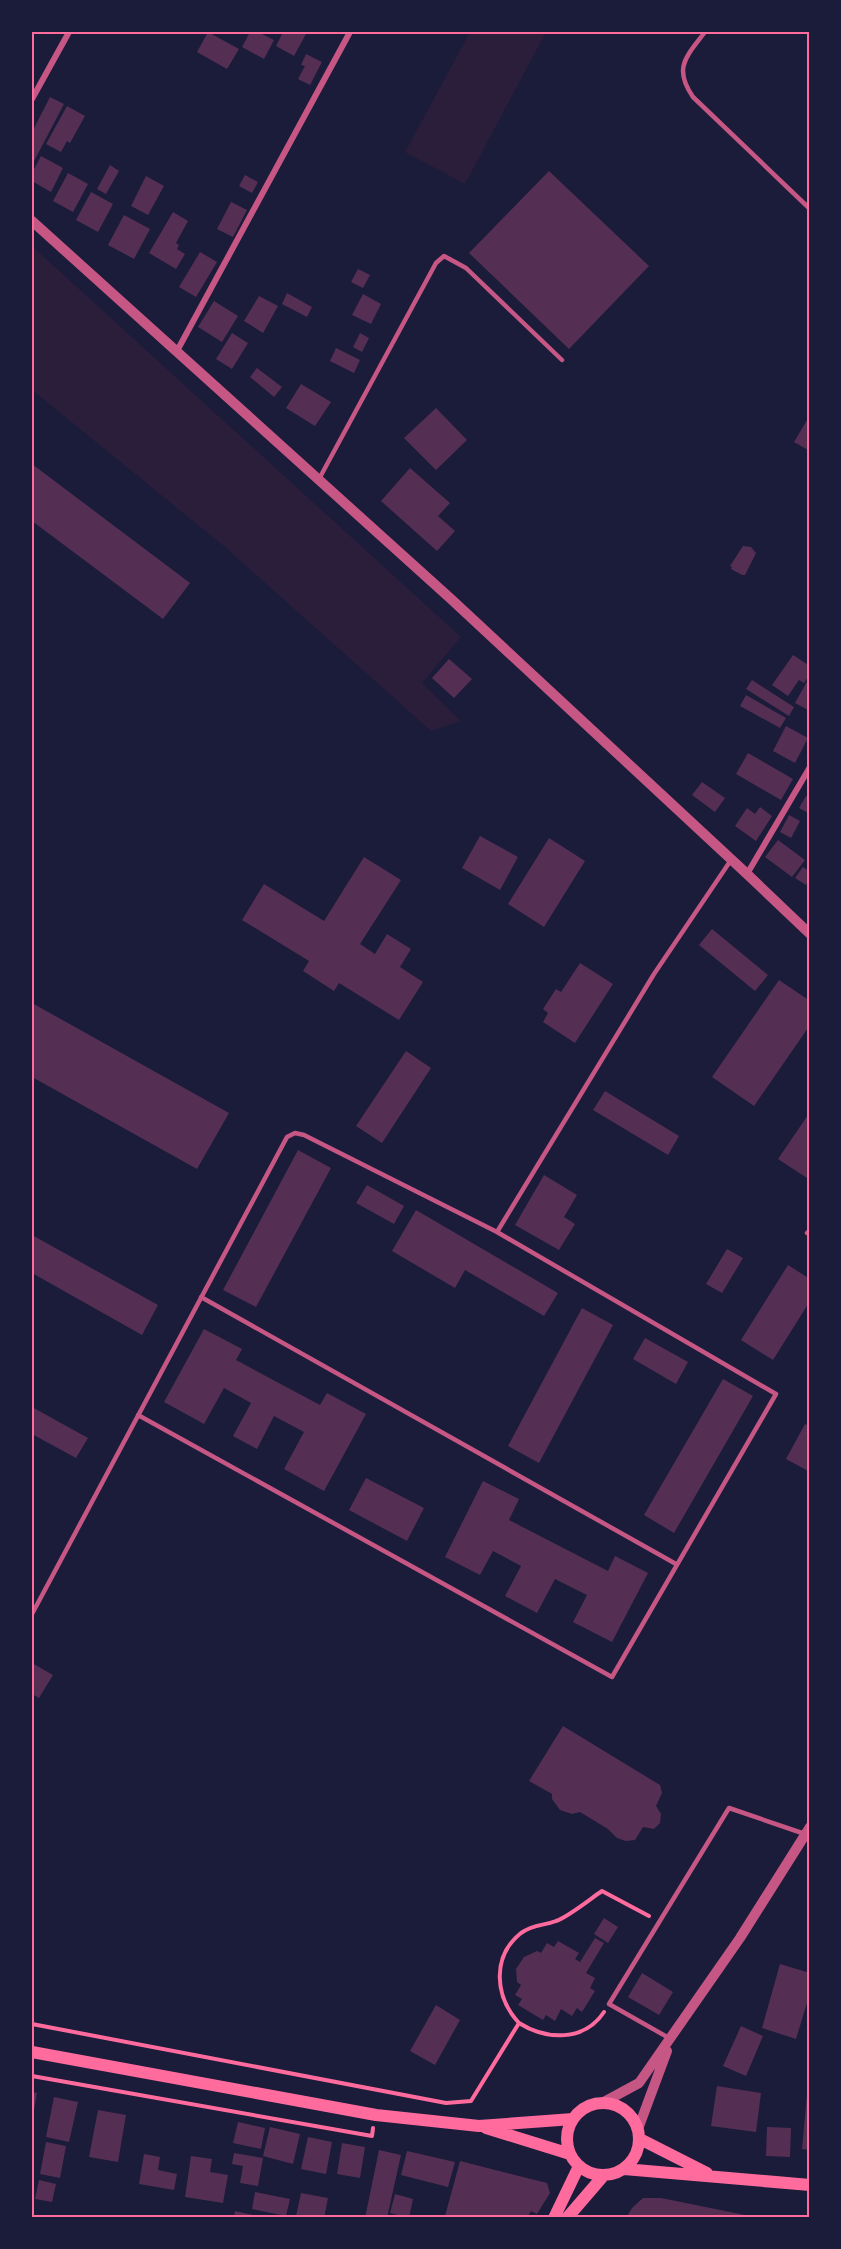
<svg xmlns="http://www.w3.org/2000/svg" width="841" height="2249" font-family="'PT Sans Narrow',sans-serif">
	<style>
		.green { fill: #2a1e3b }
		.building { fill: #542f53 }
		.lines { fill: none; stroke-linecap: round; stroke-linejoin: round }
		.path { stroke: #ff6b9d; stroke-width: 4 }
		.service { stroke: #c65784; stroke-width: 4.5 }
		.minor { stroke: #c65784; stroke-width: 6 }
		.tertiary { stroke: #c65784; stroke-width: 10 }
		.secondary { stroke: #ff6b9d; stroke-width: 12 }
		.neatline { fill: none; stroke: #ff6b9d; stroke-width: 2 }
	</style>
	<rect width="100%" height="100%" fill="#1b1b3a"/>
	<path class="green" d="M470 32H546L465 184 405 152Z
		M32 246 461 637 422 683 461 721 431 731 225 547 32 390Z"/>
	<path class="building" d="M208 32 239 49 227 69 197 52Z
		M250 32H258L274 40 264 59 242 47Z
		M283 32H307L294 56 276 46Z
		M306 54 322 62 310 85 298 79 305 66 301 65Z
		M50 97 64 104 32 165V132Z
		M67 106 85 116 70 143 67 141 61 152 46 144Z
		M41 156 63 168 51 192 32 181V173Z
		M110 165 119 171 106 194 97 189Z
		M549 171 649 266 569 349 469 253Z
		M68 173 88 184 73 212 53 201Z
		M245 175 258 182 252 193 239 186Z
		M146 176 164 186 148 215 131 206Z
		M91 192 113 204 98 232 76 220Z
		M231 202 247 210 233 237 217 229Z
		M173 212 188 221 176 243 179 245 177 249 185 254 176 269 149 253Z
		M124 215 150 229 134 259 108 245Z
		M200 252 217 262 196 297 179 287Z
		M358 269 370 275 363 288 351 282Z
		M287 293 312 307 307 317 282 304Z
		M363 294 381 304 371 324 352 315Z
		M259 296 278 306 263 333 244 321Z
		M214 301 238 316 222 342 198 327Z
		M232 333 248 343 232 369 216 359Z
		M360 333 369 338 362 352 353 347Z
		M336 348 360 360 354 373 330 361Z
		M257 368 282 387 274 397 250 377Z
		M301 384 331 402 315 426 286 408Z
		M436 408 467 440 436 470 404 438Z
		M810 415V451L794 442Z
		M32 464 190 583 163 619 32 521Z
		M410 468 450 503 438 516 455 531 437 551 381 501Z
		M743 546 751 547 756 553 745 575H742L731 569 732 567 730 566Z
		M793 655 810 666V674L804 683 799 680 788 696 772 685Z
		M449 659 472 679 454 698 432 678Z
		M810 676V711L795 703Z
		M752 680 794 707 789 716 746 689Z
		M746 695 786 718 780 728 740 706Z
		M786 726 808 738 795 763 773 751Z
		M748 753 793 779 781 800 736 774Z
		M702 782 725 798 715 812 692 795Z
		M806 796 810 798V814L799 808Z
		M760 807 772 816 756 841 735 826 747 808 755 814Z
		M789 815 800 821 791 838 780 832Z
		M480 836 518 857 500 890 462 868Z
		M549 838 585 861 544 927 508 904Z
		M778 840 805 860 792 877 765 857Z
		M364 857 401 880 360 944 375 954 387 934 411 949 400 967 423 982 399 1020 339 983 334 991 303 971 309 961 242 920 264 884 324 921Z
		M803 867 810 872V880L806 885 795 878Z
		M712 929 768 975 755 991 699 945Z
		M580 963 613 984 575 1043 543 1022 548 1013 543 1009 556 989 561 992Z
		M779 980 810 1001V1025L754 1106 712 1077Z
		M32 1003 229 1113 197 1169 32 1077Z
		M406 1051 431 1068 382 1143 356 1126Z
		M605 1091 679 1136 668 1155 593 1110Z
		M810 1112V1180L778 1159Z
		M298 1150 331 1168 256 1307 223 1290Z
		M544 1175 577 1195 564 1217 575 1224 559 1250 515 1225Z
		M367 1185 404 1206 394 1224 356 1203Z
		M416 1210 558 1293 544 1316 465 1270 455 1288 392 1251Z
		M32 1235 158 1305 142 1335 32 1273Z
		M727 1249 743 1258 722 1293 706 1284Z
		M788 1265 810 1279V1301L773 1360 741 1340Z
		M582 1308 613 1325 539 1463 508 1446Z
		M204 1329 242 1349 236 1360 320 1405 327 1393 366 1414 324 1491 284 1469 304 1432 274 1416 257 1449 233 1436 251 1403 224 1388 204 1424 164 1402Z
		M645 1338 688 1362 676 1384 633 1359Z
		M723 1379 753 1396 674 1533 644 1515Z
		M32 1407 88 1438 76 1458 32 1434Z
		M805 1424 810 1426V1472L786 1459Z
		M366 1478 424 1508 407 1541 349 1510Z
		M483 1481 519 1499 509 1520 608 1571 615 1556 648 1573 612 1642 573 1622 587 1595 555 1579 537 1613 505 1596 521 1566 493 1551 480 1575 445 1557Z
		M32 1663 53 1675 39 1698 32 1694Z
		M563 1726 660 1785 662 1793 656 1806 661 1814 660 1823 654 1829 643 1827 635 1840 626 1841 617 1838 608 1829 580 1812 572 1814 560 1810 552 1799V1794L529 1781Z
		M604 1918 618 1927 608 1943 594 1934Z
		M595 1938 604 1943 586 1973 595 1978 590 1988 595 1991 582 2012 577 2008 572 2016 561 2009 555 2021 546 2015 543 2020 518 2005 522 1999 515 1995 521 1985 517 1982 516 1969 524 1957 537 1951 541 1953 547 1943 554 1947 558 1941 579 1953 575 1959 580 1962Z
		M780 1964 810 1973V1993L796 2039 762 2028Z
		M642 1973 673 1992 659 2015 628 1997Z
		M436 2005 460 2020 435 2065 410 2051Z
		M741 2026 763 2036 746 2076 723 2066Z
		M717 2086 761 2093 756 2132 711 2126Z
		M32 2092 37 2093 33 2116H32Z
		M807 2094H810V2150L802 2149Z
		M54 2097 78 2102 69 2142 46 2137Z
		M98 2110 126 2115 118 2162 89 2157Z
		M238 2122 265 2128 261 2149 233 2143Z
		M270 2127 300 2134 293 2164 263 2156Z
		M767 2127 791 2128 790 2157 766 2156Z
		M308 2137 332 2142 326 2174 301 2169Z
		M46 2142 66 2146 60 2178 40 2174Z
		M342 2143 365 2147 360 2178 337 2174Z
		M379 2150 401 2155 387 2218H365Z
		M407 2151 455 2162 448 2187 401 2175Z
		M234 2153 263 2158 258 2186 240 2183 243 2166 232 2164Z
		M144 2154 160 2157 158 2170 177 2174 174 2190 139 2184Z
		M191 2156 212 2159 210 2172 228 2175 223 2203 185 2197Z
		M460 2161 547 2183 550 2193 537 2214 531 2211 527 2218 445 2216Z
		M39 2180 56 2184 52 2202 35 2199Z
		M255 2192 290 2199 286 2216 252 2209Z
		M301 2193 328 2198 324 2218 296 2216Z
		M395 2194 413 2199 409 2218 390 2213Z
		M643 2198H661L760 2218H626L632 2208Z
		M235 2211 253 2215V2218H234Z"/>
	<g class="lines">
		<path class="path" d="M519 2023C495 1997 491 1957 521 1933 534 1924 543 1926 556 1921 568 1917 590 1899 602 1891L649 1916
			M32 2024 446 2103 471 2101 519 2023C546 2040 584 2042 604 2012
			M32 2076 372 2136 373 2128"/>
		<path class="service" d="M705 32C686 57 673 68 693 97L810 209
			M319 479 436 263 444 256 466 268 562 360
			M807 1233 810 1230
			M201 1297 676 1564
			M138 1415 612 1677 776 1394 497 1232
			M32 1614 287 1137 295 1133 304 1135 497 1232 654 974 731 860
			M669 2038 609 2004 729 1808 805 1834"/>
		<path class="minor" d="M32 99 69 32
			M177 351 350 32
			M747 874 810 767"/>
		<path class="tertiary" d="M32 221 451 599 747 874 810 934
			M602 2103 639 2083 740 1938 810 1827
			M638 2129 667 2051"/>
		<path class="secondary" d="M32 2052 376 2115 479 2126 573 2119
			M567 2139a36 36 0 1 1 72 0a36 36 0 1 1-72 0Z
			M486 2128 570 2154
			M640 2139 707 2173
			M624 2169 810 2185
			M554 2218 579 2166
			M567 2218 604 2175"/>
	</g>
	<rect width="841" height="2249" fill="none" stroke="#1b1b3a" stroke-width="66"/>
	<rect x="33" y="33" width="775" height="2183" class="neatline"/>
</svg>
